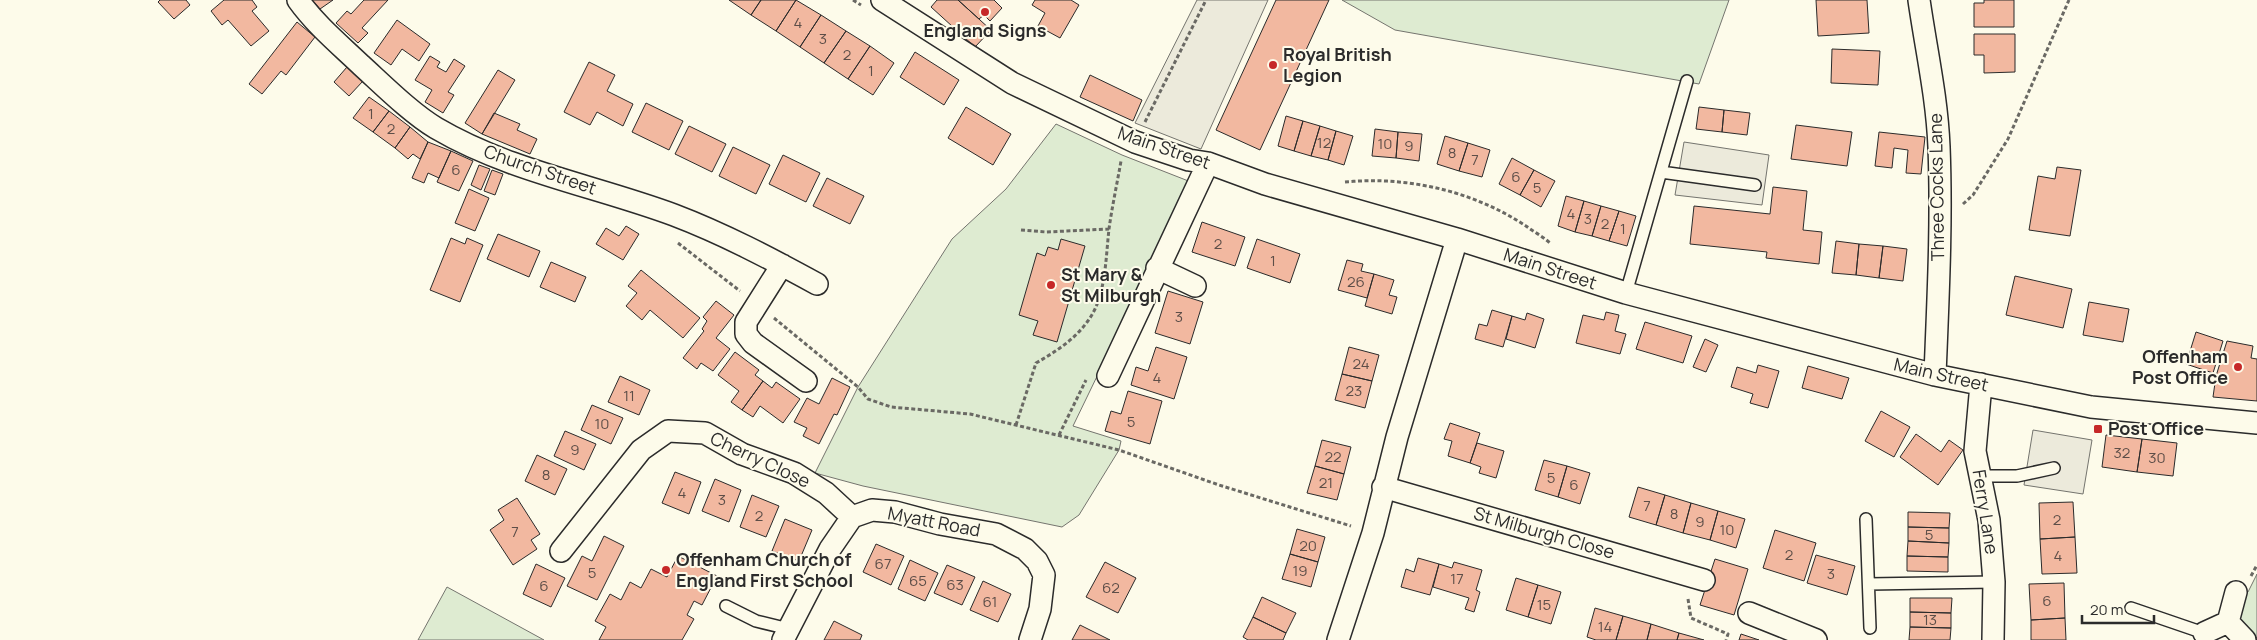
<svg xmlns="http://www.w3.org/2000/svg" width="2257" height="640" font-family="Manrope,sans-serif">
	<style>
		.green { fill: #deebd1; stroke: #74746e }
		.parking { fill: #eceadb; stroke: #74746e }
		.building { fill: #f2b8a0; stroke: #2b2b2b }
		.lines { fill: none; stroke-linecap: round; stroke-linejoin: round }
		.service-casing { stroke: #2b2b2b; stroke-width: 14 }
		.minor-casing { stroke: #2b2b2b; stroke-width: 24 }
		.path { stroke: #6a6964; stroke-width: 3; stroke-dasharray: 4 2.5; stroke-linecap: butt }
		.service { stroke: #fdfbea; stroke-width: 11 }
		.minor { stroke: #fdfbea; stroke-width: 21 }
		.poi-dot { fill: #c62828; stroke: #fdfbea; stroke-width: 2 }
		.labels { text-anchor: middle; stroke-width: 4; stroke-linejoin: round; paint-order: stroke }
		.number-label { font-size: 15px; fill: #5d4e48 }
		.poi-label { font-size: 18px; font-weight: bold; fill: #2b2b2b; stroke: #fdfbea; text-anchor: start }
		.street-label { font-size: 18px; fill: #2b2b2b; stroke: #fdfbea }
	</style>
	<rect width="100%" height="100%" fill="#fdfbea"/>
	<path class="green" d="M1342 0H1729L1699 84 1395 30Z
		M1056 124 1122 155 1191 182 1073 426 1121 441 1119 450 1079 515 1062 527 863 486 815 473 858 387 952 239 1006 189Z
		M2257 574V638L2244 626 2237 613 2243 591 2248 592Z
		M447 587 544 640H418Z"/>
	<path class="parking" d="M1197 0H1268L1201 149 1135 123Z
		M1684 142 1769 155 1762 205 1675 195Z
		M2033 430 2092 440 2083 494 2024 485Z"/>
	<path class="building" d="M160 0H186L190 5 174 19 158 2Z
		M224 0H252L257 7 252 11 269 31 251 46 228 20 222 25 211 11Z
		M312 0H333L320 9Z
		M364 0H388L362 28 368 33 358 43 336 23 347 11 351 14Z
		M729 0H761L751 15Z
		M761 0H796L776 31 751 15Z
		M796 0 821 15 800 47 776 31Z
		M937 0H958L991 30 975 47 931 7Z
		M958 0H994L1002 8 990 21 984 15 979 19Z
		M1035 0H1071L1079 5 1060 38 1038 26 1045 13 1032 5Z
		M1276 0H1329L1260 150 1216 130Z
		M1816 0H1867L1869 33 1818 36Z
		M1984 0H2014V27H1974V3H1984Z
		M821 15 846 31 824 63 800 47Z
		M397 20 430 44 419 61 402 49 391 65 374 53Z
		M297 22 315 37 286 75 281 71 262 94 249 84Z
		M846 31 870 46 848 79 824 63Z
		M1974 34H2015V72L1984 73V55H1974Z
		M870 46 894 63 873 95 848 79Z
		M1832 49 1880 51 1878 85 1831 83Z
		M915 52 959 80 944 105 900 77Z
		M430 56 440 62 437 67 446 72 454 59 465 66 448 92 454 95 443 113 425 102 432 90 415 80Z
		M589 62 615 75 607 91 633 104 623 126 597 112 590 125 564 112Z
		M347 67 363 81 349 96 334 82Z
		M498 70 515 80 482 134 465 123Z
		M1090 75 1142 100 1133 121 1080 97Z
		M369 97 389 111 373 132 353 118Z
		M646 103 683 121 669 150 632 132Z
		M966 107 1011 134 993 165 948 138Z
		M1699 107 1724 110 1722 132 1696 129Z
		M1724 110 1750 113 1747 135 1722 132Z
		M389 111 410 127 395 148 373 132Z
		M494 113 520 124 517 130 537 139 530 154 482 134Z
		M1286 116 1303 121 1294 151 1278 146Z
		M1303 121 1320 126 1311 156 1294 151Z
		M1796 125 1852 132 1847 166 1791 159Z
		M689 126 726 144 712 172 675 154Z
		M1320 126 1336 131 1328 160 1311 156Z
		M410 127 428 142 420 159 413 154 408 159 395 148Z
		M1375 129 1398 132 1396 158 1372 156Z
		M1336 131 1353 136 1344 165 1328 160Z
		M1398 132 1422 134 1419 161 1396 158Z
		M1879 132 1925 137 1921 174 1906 173 1908 150 1894 148 1892 168 1875 166Z
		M1445 136 1468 143 1459 171 1437 164Z
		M428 142 451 151 439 178 428 173 424 183 412 178Z
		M1468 143 1490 150 1482 177 1459 171Z
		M733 147 770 165 756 194 719 176Z
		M451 151 473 161 459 191 437 182Z
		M783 155 820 173 806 202 769 184Z
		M1512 158 1534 170 1520 195 1499 184Z
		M479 165 490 169 481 190 471 185Z
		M2057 167 2081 170 2070 236 2029 230 2038 176 2055 179Z
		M492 170 503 174 495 195 484 191Z
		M1534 170 1555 181 1541 207 1520 195Z
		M827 178 864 196 850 224 813 206Z
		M1773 187 1807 191 1803 230 1822 232 1819 264 1766 258 1767 252 1690 244 1694 206 1770 214Z
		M469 189 489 198 475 231 455 223Z
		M1566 196 1584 201 1575 232 1558 226Z
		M1584 201 1601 206 1592 236 1575 232Z
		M1601 206 1619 211 1609 241 1592 236Z
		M1619 211 1636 216 1627 246 1609 241Z
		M1202 222 1245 237 1235 266 1192 252Z
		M626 226 639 234 623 260 596 244 606 228 619 236Z
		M498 234 540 251 529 277 487 259Z
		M451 238 465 244 467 238 483 245 460 302 430 290Z
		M1061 239 1085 246 1057 342 1033 335 1038 321 1019 315 1037 253 1045 256 1048 247 1058 250Z
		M1257 239 1300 254 1290 283 1247 268Z
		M1836 241 1859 244 1856 275 1832 273Z
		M1859 244 1883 246 1879 278 1856 275Z
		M1883 246 1907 249 1903 281 1879 278Z
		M1347 260 1363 264 1361 271 1374 274 1367 298 1338 290Z
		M551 262 586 277 575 302 540 287Z
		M641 270 700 318 683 338 650 310 642 320 626 306 637 293 628 286Z
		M1374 274 1394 280 1389 295 1397 297 1392 314 1365 306Z
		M2015 276 2072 289 2063 328 2006 315Z
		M1168 291 1203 302 1190 344 1155 333Z
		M716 301 734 315 716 338 730 349 713 371 701 363 697 369 683 358 704 331 702 329 707 321 703 317Z
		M2089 302 2129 309 2123 342 2083 335Z
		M1492 310 1512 316 1503 347 1475 339 1479 324 1487 326Z
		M1606 312 1619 315 1615 331 1626 334 1620 354 1576 343 1583 315 1604 320Z
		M1527 313 1544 319 1535 348 1506 339 1512 316 1525 320Z
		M1645 322 1692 336 1683 363 1636 349Z
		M2196 332 2223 341 2213 373 2186 364Z
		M1705 339 1718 345 1706 372 1693 367Z
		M2227 341 2253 346 2251 358 2257 359V401L2213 397 2216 376Z
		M1156 347 1187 357 1174 399 1131 385 1136 367 1148 371Z
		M1349 347 1379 355 1372 381 1342 374Z
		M735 352 759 370 755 375 763 381 742 410 731 402 739 391 718 375Z
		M1758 365 1779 371 1768 408 1750 403 1753 394 1731 387 1737 367 1756 373Z
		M1808 366 1849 378 1842 399 1802 388Z
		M1342 374 1372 381 1365 408 1335 400Z
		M620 376 650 390 639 415 608 402Z
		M832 378 850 387 837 415 834 414 819 444 803 436 807 428 794 422 807 398 819 404Z
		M763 381 772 388 776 382 800 399 783 423 760 406 753 417 742 410Z
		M1128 391 1162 401 1150 444 1105 431 1111 411 1121 414Z
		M592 405 623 418 611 444 581 430Z
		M1881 411 1910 427 1894 457 1865 441Z
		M1450 423 1480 433 1470 463 1448 456 1452 441 1444 439Z
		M565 431 596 444 584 470 554 456Z
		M1916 434 1941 452 1949 440 1963 450 1938 485 1900 457Z
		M2106 435 2142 439 2137 472 2102 467Z
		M2142 439 2177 443 2173 476 2137 472Z
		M1322 440 1351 447 1344 474 1315 466Z
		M1477 443 1504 451 1496 478 1479 473 1481 467 1470 463Z
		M537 455 567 469 555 495 525 481Z
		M1544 460 1567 466 1558 497 1535 490Z
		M1315 466 1344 474 1337 500 1307 493Z
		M1567 466 1590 473 1580 504 1558 497Z
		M675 472 701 482 689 514 662 503Z
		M715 479 741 490 729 522 702 511Z
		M1638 487 1665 495 1656 525 1629 517Z
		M752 495 779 506 766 537 740 527Z
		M1665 495 1691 503 1683 533 1656 525Z
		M517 498 540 534 531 540 537 549 513 565 490 530 504 520 498 510Z
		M2073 502 2075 537 2040 539 2039 503Z
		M1691 503 1718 511 1710 540 1683 533Z
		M1718 511 1745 519 1736 548 1710 540Z
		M1908 512 1950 513 1949 528 1908 527Z
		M785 519 812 530 799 561 772 551Z
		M1908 527 1949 528V543L1908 541Z
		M1297 529 1325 537 1318 562 1290 554Z
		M1775 530 1816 543 1804 581 1763 568Z
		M604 536 624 546 597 600 567 586 582 556 592 561Z
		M2075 537 2077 573 2042 574 2040 539Z
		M1908 541 1949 543 1948 557 1907 556Z
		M876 544 904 556 891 585 863 572Z
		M1290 554 1318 562 1311 587 1282 579Z
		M1816 555 1855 566 1847 595 1807 583Z
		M678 556 717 576 702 605 694 601 687 615 694 619 682 640H599L606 627 595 621 610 594 621 600 630 582 641 588 651 569 667 577Z
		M1907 556 1948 557V572L1907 571Z
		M1418 558 1439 564 1430 595 1401 587 1406 569 1414 572Z
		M1715 559 1748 569 1734 615 1700 605Z
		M910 560 938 573 925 601 898 589Z
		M1105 562 1136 578 1118 613 1086 597Z
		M1454 562 1482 570 1476 590 1480 592 1474 612 1465 609 1469 598 1433 587 1439 564 1452 568Z
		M536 564 565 578 551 607 523 594Z
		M947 565 975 577 962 605 934 593Z
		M1516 578 1538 585 1528 617 1506 610Z
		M983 581 1011 594 998 622 970 610Z
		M2064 583 2065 618 2031 620 2029 584Z
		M1538 585 1561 592 1551 624 1528 617Z
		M1262 597 1296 613 1286 633 1253 617Z
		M1910 598H1952L1951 613 1910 612Z
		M1595 608 1623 616 1616 640H1596L1587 637Z
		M1910 612 1951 613V628L1910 627Z
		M1623 616 1651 624 1647 640H1616Z
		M1253 617 1286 633 1283 640H1248L1243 637Z
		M2065 618 2066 640H2031V620Z
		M834 621 862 635 860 640H824Z
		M1651 624 1679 633 1677 640H1647Z
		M1080 625 1110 640H1072Z
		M1910 627 1951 628 1950 640H1909Z
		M1679 633 1704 640H1677Z
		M1741 634 1759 640H1739Z"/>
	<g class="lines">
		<defs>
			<path id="service" d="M1661 172 1755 185
				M1626 293 1687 81
				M1980 476H2017L2054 468
				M1866 519 1870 628
				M1869 584 1994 582
				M726 606 756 621 789 629
				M2131 608 2204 633"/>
			<path id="minor" d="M298 0C316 25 339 44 361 65 383 85 411 113 436 128 509 171 596 186 674 215 724 234 771 259 817 284
				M882 0 1012 83 1135 142 1189 160 1208 163 1265 184 1457 239 1626 293 1935 375 2091 407 2257 423
				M1919 0C1926 49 1937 97 1939 147 1942 223 1938 299 1935 375
				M782 265 746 322V334L753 343 806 381
				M1157 268 1195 286
				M1108 376 1208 163
				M1981 384 1975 451 1989 520 1994 582 1993 640
				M1383 487 1704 580
				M561 551 641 450 668 431 705 433 742 454 794 473 826 493 852 517
				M2236 592 2228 622 2245 640
				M1749 613 1816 640
				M2204 633 2228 622
				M783 640 830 549 852 517 872 510 895 512 940 524 996 534 1025 549 1037 561 1044 575 1040 609 1030 640
				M1338 640 1373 533 1397 437 1457 239"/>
		</defs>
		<use href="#service" class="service-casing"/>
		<use href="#minor" class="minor-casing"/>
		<path class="path" d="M853 0 861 5
			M1145 122 1206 0
			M1345 182C1408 176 1473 191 1526 226 1534 232 1544 237 1551 244
			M1963 204 1973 195 2008 139 2069 0
			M1021 230 1046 232 1109 229
			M678 243 740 291
			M774 318 858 387 868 399 891 407 970 414 1119 450 1219 485 1351 526
			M1016 425 1036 363C1059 350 1083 334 1095 309 1106 285 1106 255 1109 229 1112 207 1117 184 1121 161
			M1059 435 1086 380
			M2251 576 2257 565
			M1688 599 1691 618 1728 634 1726 640"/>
		<use href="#service" class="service"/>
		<use href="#minor" class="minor"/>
	</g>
	<g class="poi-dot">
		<circle cx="985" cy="12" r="5"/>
		<circle cx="1273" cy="65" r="5"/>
		<circle cx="1051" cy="285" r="5"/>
		<circle cx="2238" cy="367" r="5"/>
		<rect x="2093" y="424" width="10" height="10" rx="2.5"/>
		<circle cx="666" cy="570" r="5"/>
	</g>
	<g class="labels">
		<g class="number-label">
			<text x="798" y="28">4</text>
			<text x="823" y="44">3</text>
			<text x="847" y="60">2</text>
			<text x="871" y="76">1</text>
			<text x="371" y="119">1</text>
			<text x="391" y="134">2</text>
			<text x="1324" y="148">12</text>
			<text x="1385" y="149">10</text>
			<text x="1409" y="151">9</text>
			<text x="1452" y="158">8</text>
			<text x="1475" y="165">7</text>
			<text x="456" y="175">6</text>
			<text x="1516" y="182">6</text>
			<text x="1537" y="193">5</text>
			<text x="1571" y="219">4</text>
			<text x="1588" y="224">3</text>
			<text x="1605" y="229">2</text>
			<text x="1623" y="234">1</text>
			<text x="1218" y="249">2</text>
			<text x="1273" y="266">1</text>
			<text x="1356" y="287">26</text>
			<text x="1179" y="322">3</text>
			<text x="1361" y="369">24</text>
			<text x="1157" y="383">4</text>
			<text x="1354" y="396">23</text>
			<text x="629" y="401">11</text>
			<text x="1131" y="427">5</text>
			<text x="602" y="429">10</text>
			<text x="575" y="455">9</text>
			<text x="2122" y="458">32</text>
			<text x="1333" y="462">22</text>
			<text x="2157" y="463">30</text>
			<text x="546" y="480">8</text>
			<text x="1551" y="483">5</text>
			<text x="1326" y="488">21</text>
			<text x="1574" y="490">6</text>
			<text x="682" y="498">4</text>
			<text x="722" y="505">3</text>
			<text x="1647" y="511">7</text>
			<text x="1674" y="519">8</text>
			<text x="759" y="521">2</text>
			<text x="2057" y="525">2</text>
			<text x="1700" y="527">9</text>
			<text x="1727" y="535">10</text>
			<text x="515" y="537">7</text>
			<text x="1929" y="540">5</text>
			<text x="1308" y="551">20</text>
			<text x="1789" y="560">2</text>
			<text x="2058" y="561">4</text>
			<text x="883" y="569">67</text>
			<text x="1300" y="576">19</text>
			<text x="592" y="578">5</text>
			<text x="1831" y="579">3</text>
			<text x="1457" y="584">17</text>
			<text x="918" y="586">65</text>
			<text x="955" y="590">63</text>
			<text x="544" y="591">6</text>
			<text x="1111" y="593">62</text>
			<text x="2047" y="606">6</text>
			<text x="990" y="607">61</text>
			<text x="1544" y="610">15</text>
			<text x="1930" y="625">13</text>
			<text x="1605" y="632">14</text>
		</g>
		<g class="poi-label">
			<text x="985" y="37" text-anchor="middle">England Signs</text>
			<text x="1283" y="61">Royal British<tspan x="1283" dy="21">Legion</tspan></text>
			<text x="1061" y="281">St Mary &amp;<tspan x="1061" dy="21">St Milburgh</tspan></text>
			<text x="2228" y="363" text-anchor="end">Offenham<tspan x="2228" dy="21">Post Office</tspan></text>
			<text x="2108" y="435">Post Office</text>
			<text x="676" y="566">Offenham Church of<tspan x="676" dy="21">England First School</tspan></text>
		</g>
		<g class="street-label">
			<text transform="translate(1164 148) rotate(19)" y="6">Main Street</text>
			<text transform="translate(540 170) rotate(19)" y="6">Church Street</text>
			<text transform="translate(1937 187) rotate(-91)" y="6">Three Cocks Lane</text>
			<text transform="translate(1550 269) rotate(18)" y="6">Main Street</text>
			<text transform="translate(1941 375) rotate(13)" y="6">Main Street</text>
			<text transform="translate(760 460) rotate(25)" y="6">Cherry Close</text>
			<text transform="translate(1985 512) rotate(81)" y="6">Ferry Lane</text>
			<text transform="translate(934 522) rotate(11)" y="6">Myatt Road</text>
			<text transform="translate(1544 533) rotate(16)" y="6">St Milburgh Close</text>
		</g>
	</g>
	<path d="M2082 615v8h72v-8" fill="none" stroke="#2b2b2b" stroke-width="2.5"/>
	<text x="2090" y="615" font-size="15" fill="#2b2b2b" stroke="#fdfbea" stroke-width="4" paint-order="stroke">20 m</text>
</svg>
